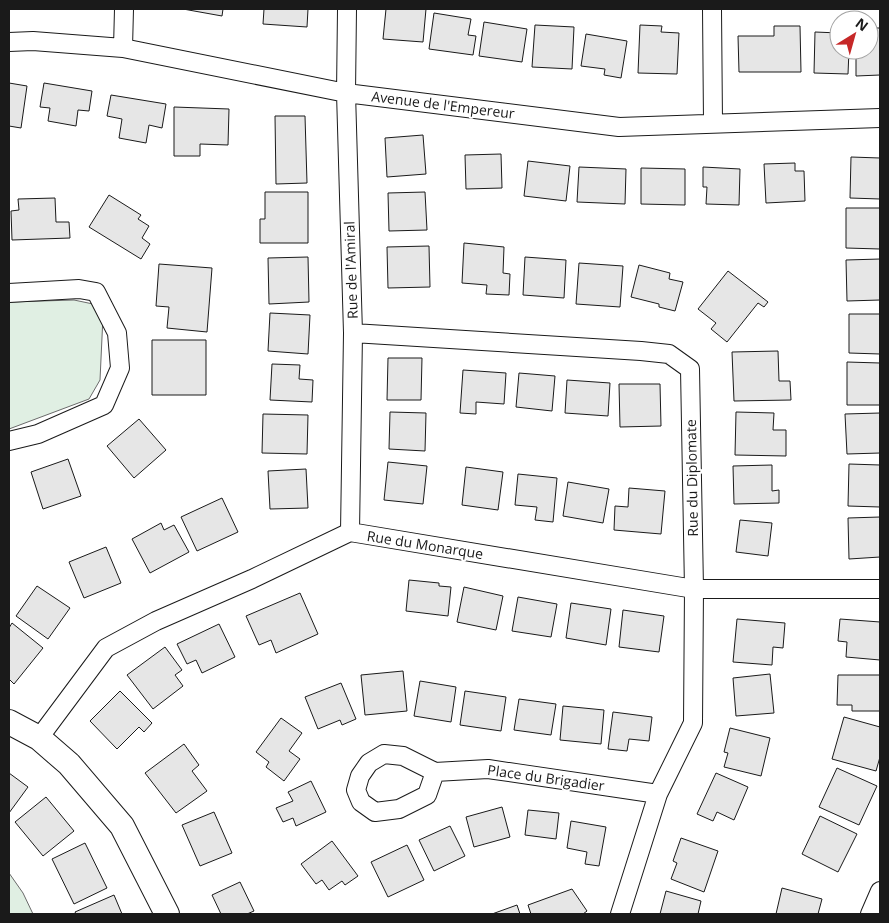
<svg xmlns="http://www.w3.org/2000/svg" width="889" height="923" font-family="'Open Sans',sans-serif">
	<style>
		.green { fill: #e0efe3; stroke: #6a6a6a }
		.building { fill: #e6e6e6; stroke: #1a1a1a }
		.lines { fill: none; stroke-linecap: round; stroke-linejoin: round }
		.street-casing { stroke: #1a1a1a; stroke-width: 20 }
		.secondary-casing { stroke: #1a1a1a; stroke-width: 26 }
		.street { stroke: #fff; stroke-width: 18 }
		.secondary { stroke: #fff; stroke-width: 24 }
		.labels { text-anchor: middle; stroke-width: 4; stroke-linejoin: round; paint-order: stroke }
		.street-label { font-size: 14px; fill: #1a1a1a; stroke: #fff }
	</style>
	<rect width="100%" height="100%" fill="#fff"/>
	<path class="green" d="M74 300 93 304 103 316 100 380 89 399 9 429V302Z
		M9 873 23 893 33 914H9Z"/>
	<path class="building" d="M183 9H223L222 16Z
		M264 9H308L307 27 263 24Z
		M386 9H426L423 42 383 39Z
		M434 13 471 19 468 35 476 36 473 55 429 49Z
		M484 22 527 29 522 62 479 56Z
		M535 25 574 27 572 69 532 67Z
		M640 25 662 26 661 32 679 33 677 74 638 73Z
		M774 26H800L801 72H739L738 36H774Z
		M870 28H880V75L856 76V50H869Z
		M815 32 839 33V50H849L848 74 814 73Z
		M586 34 627 41 621 78 604 75 605 69 581 66Z
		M9 83 27 86 21 128 9 126Z
		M44 83 92 91 89 111 78 110 76 126 48 121 50 108 40 107Z
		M111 95 166 104 162 128 149 125 146 143 119 138 122 119 107 116Z
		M174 107 229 109 228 145 200 144V156H174Z
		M275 116H305L307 183 276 184Z
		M423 135 426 174 387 177 385 138Z
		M501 154 502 188 466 189 465 155Z
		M851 157 880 158V199L850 198Z
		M528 161 570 166 566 201 524 196Z
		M795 163V171H804L805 201 766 203 764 164Z
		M579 167 626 169 625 204 577 202Z
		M703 167 740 169 739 205 706 204 707 187H703Z
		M641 168 685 169V205L641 204Z
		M265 192H308V243H260V219H265Z
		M425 192 427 230 389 231 388 193Z
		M109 195 141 215 138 219 149 226 142 238 150 244 141 259 89 227Z
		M55 198 56 222H69L70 238 12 240 11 211 19 210 18 199Z
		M846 208H880V249L846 248Z
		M464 243 504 247 503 273 510 274 509 295 486 294 487 285 462 283Z
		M429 246 430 287 388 288 387 247Z
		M308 257 309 302 269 304 268 258Z
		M525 257 566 260 564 298 523 295Z
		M880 259V300L847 301 846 260Z
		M579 263 623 266 620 307 576 304Z
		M159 264 212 268 207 332 167 328 169 307 156 306Z
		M639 265 670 273 669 279 683 282 675 311 659 307V304L631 297Z
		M728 271 768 302 764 307 758 303 727 342 711 329 716 323 698 309Z
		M270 313 310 315 308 354 268 351Z
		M849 314H880V354L849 353Z
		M152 340H206V395H152Z
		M778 351 779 381H790L791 400 734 401 732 352Z
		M388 358H422L421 400H387Z
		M847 362 880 363V405H847Z
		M272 364 300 365 299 379 313 380 312 402 270 400Z
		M463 370 506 373 504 404 476 402V414L460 413Z
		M519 373 555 376 552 411 516 407Z
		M567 380 610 383 608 416 565 413Z
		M619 384H660L661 426 620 427Z
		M390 412 426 413 425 451 389 449Z
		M736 412 774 413 773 430H786V456L735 455Z
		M880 413V453L847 454 845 414Z
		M263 414 308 415 307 454 262 453Z
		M139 419 166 450 134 478 107 446Z
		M68 459 81 496 43 509 31 472Z
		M388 462 427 466 423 504 384 500Z
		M849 464 880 465V507L848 506Z
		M772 465V491L779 490V503L734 504 733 466Z
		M466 467 503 472 498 510 462 505Z
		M306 469 308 508 270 509 268 471Z
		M518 474 557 478 553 522 535 520 537 507 515 505Z
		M568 482 609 489 603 523 563 516Z
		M629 488 665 491 661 534 614 530 615 506 628 507Z
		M222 498 238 532 197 551 181 517Z
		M880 517V557L849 559 848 518Z
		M740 520 772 523 768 556 736 552Z
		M161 523 164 530 174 525 189 552 150 573 132 539Z
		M106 547 121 583 84 598 69 562Z
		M409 580 439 583V586L451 587 448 616 406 611Z
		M37 586 70 608 48 639 16 616Z
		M464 587 503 596 496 630 457 622Z
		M300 593 318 634 276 653 271 640 259 645 246 616Z
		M518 597 557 604 551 637 512 631Z
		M571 603 611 609 606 645 566 638Z
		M623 610 664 616 659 652 619 647Z
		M737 619 785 623 783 648 773 647 772 665 733 662Z
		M840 619 880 622V660L846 657 847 642 838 641Z
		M12 623 43 648 14 684 9 679V628Z
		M219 624 235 657 202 673 196 660 187 664 177 644Z
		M165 647 182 670 175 675 183 686 153 709 127 675Z
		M403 671 407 711 365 715 361 675Z
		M770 674 774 713 736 716 733 678Z
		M838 675H880V711H852V705H837Z
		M420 681 456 687 451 722 414 716Z
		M341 683 356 719 342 725 340 720 318 729 305 697Z
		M120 691 152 723 144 732 139 727 117 749 90 721Z
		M465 691 506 697 501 731 460 725Z
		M519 699 556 704 551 735 514 730Z
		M563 706 604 710 601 744 560 740Z
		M613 712 652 717 649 741 629 739 627 751 608 749Z
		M844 717 880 727V757L876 771 832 759Z
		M281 718 302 733 289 751 300 759 284 781 266 767 269 762 256 752Z
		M730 728 770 738 761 776 724 767 728 753 724 752Z
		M184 744 199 765 192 771 207 791 176 813 145 773Z
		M837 768 877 786 859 825 819 807Z
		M9 773 28 787 9 813Z
		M716 773 748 787 734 820 717 812 713 821 697 814Z
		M311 781 326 812 296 826 293 818 283 822 276 808 293 801 288 792Z
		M46 797 74 831 43 856 15 822Z
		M502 807 510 837 474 847 466 817Z
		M528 810 559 813 556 839 525 835Z
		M214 812 232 853 200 866 182 825Z
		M820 816 857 834 838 872 802 854Z
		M571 821 606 827 599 866 585 864 587 852 567 848Z
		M450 826 465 856 434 871 419 840Z
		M681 838 718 851 704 892 671 879 677 863 673 861Z
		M332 841 358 876 345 885 342 881 329 890 322 880 316 884 301 864Z
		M85 843 107 888 74 904 52 859Z
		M407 845 424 880 388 897 371 862Z
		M240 882 254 911 247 914H221L212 895Z
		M782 888 822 899 818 914H776Z
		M572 889 587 911 583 914H531L528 905Z
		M666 891 701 901 698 914H660Z
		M114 895 122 914H76L75 912Z
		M517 905 520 914H492Z"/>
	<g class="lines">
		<defs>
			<path id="street" d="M347 9 346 93 353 333 350 532
				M712 9 713 122
				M9 42 33 41 123 48 346 93 619 127 880 118
				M123 48 124 9
				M9 293 79 289 96 292 117 333 120 368 104 405 38 434 9 441
				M353 333 641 351 669 354 690 369 694 589 693 723 658 794 620 914
				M39 738 106 648 156 621 252 579 350 532 694 589H880
				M435 772 427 795 399 809 375 812 361 802 356 790 360 776 369 763 384 754 403 756 435 772 488 769 658 794
				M870 914 880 891"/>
			<path id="secondary" d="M9 722 39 738 69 764 122 826 167 914"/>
		</defs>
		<use href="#street" class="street-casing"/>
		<use href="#secondary" class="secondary-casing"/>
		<use href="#street" class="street"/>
		<use href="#secondary" class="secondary"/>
	</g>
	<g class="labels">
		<g class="street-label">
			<text transform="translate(443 105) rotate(7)" y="5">Avenue de l'Empereur</text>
			<text transform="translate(351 270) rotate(-92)" y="5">Rue de l'Amiral</text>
			<text transform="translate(692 478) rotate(-91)" y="5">Rue du Diplomate</text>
			<text transform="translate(425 545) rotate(9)" y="5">Rue du Monarque</text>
			<text transform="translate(546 778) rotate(8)" y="5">Place du Brigadier</text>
		</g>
	</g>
	<rect width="889" height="923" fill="none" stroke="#1a1a1a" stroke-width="20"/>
	<g transform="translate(854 35) rotate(37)"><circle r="24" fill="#ffffff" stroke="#a3a3a3"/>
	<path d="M0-4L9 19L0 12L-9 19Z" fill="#c62828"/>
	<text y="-8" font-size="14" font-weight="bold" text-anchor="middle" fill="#1a1a1a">N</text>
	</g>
</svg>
